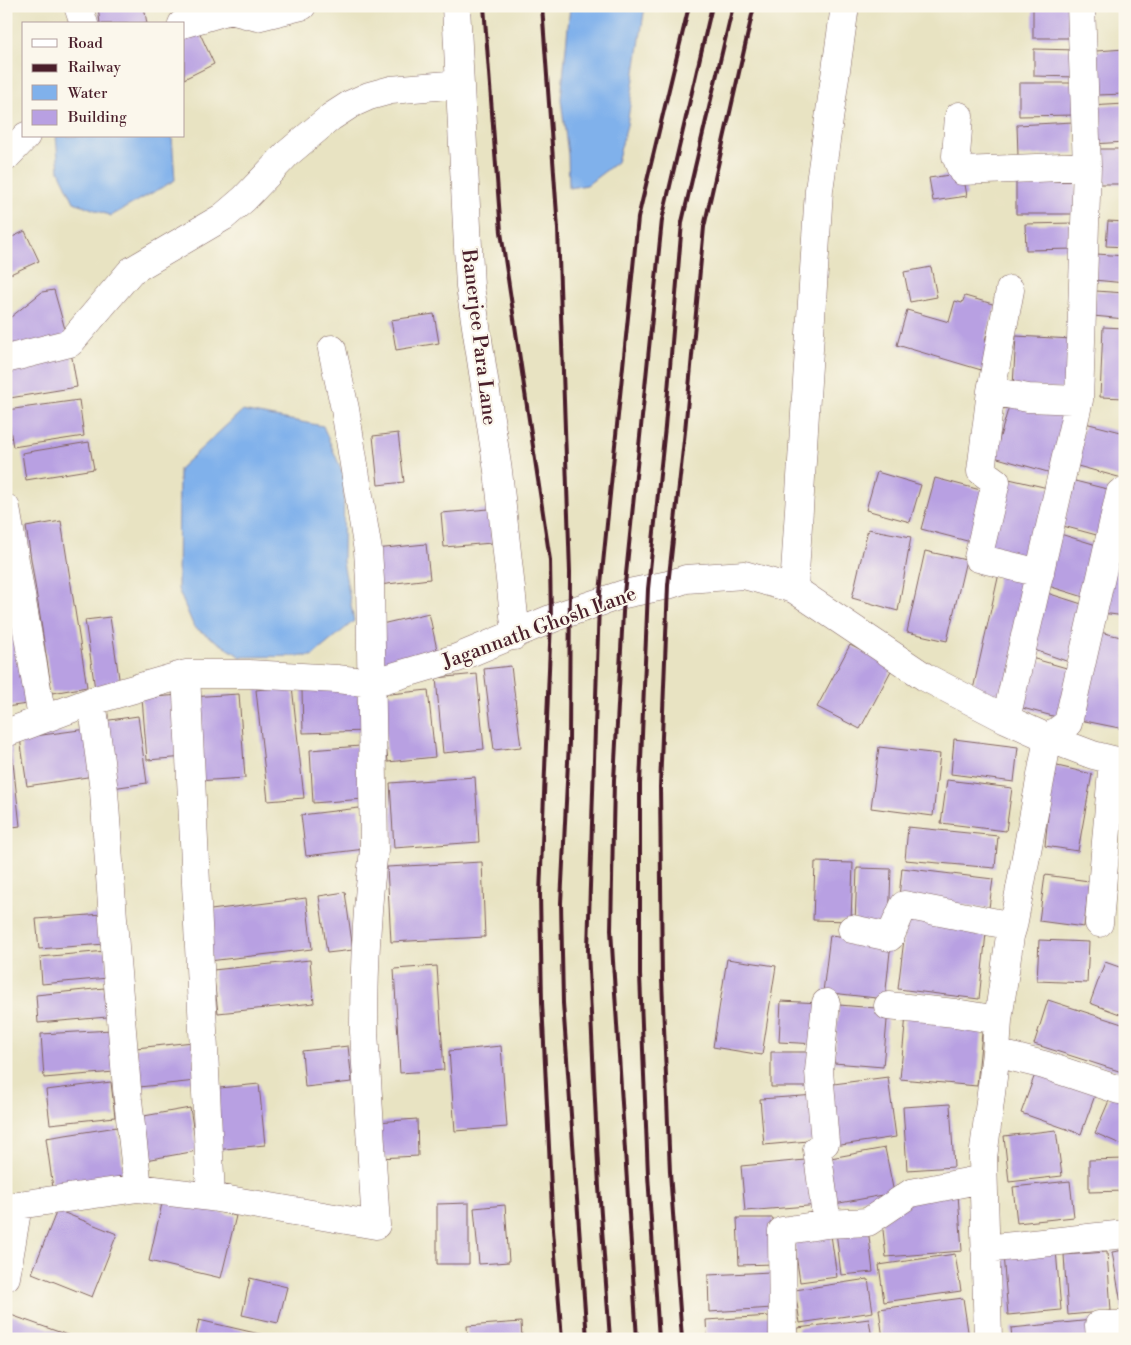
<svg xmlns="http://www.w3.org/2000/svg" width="1131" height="1345" font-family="'Libre Bodoni',serif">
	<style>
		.water { fill: #80b1eb; stroke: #65688b }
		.building { fill: #b8a0e2 }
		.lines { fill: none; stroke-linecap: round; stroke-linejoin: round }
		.minor-casing { stroke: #816460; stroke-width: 29 }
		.minor { stroke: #fff; stroke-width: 28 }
		.rail { stroke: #4a1f2b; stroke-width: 4 }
		.labels { text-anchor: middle; stroke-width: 4.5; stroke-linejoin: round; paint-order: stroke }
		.street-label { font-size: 20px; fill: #4a1f2b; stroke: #fbf7ec }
	</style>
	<rect width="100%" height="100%" fill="#fbf7ec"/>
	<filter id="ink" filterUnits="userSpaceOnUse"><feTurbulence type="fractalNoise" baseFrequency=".02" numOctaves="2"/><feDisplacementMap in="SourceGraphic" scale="10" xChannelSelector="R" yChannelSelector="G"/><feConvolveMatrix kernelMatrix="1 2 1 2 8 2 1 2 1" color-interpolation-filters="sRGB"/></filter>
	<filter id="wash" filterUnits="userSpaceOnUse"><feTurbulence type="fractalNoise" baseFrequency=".0096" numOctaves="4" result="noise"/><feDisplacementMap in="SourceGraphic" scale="20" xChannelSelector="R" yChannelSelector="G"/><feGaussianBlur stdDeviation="1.12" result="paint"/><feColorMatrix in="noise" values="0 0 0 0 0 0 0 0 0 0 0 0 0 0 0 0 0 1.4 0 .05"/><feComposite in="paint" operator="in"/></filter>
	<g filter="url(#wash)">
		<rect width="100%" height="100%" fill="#e8e3c2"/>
		<path class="water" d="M570 6H645L627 125 617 162 587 185 569 188 568 155 561 99Z
			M56 136H172L175 180 111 216 74 202 59 171Z
			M242 411 323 426 344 476 343 562 354 621 312 656 241 657 194 627 178 589 179 469Z"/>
		<g id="blocks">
			<path class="building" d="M98 6H144L147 24H100Z
				M1033 6H1076V38H1033Z
				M197 27 214 64 184 79V34Z
				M1034 49 1078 50V77L1034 76Z
				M1125 49V94L1098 95 1096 51Z
				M1019 83H1077V115L1019 116Z
				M1125 104V142L1093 144 1090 106Z
				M1073 122 1074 153 1018 156 1017 125Z
				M1095 149H1125V184H1095Z
				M1016 172H1076V214H1016Z
				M963 173 967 196 933 201 929 178Z
				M1108 221 1125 222V247L1106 246Z
				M1074 223 1075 249 1026 250 1025 224Z
				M25 231 39 261 6 276V240Z
				M1097 254 1125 256V283L1094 280Z
				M931 267 937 297 910 302 904 272Z
				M54 290 68 340 6 351V321L42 292Z
				M1096 291 1125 293V319L1093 316Z
				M965 296 996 305 985 340 997 343 988 372 897 345 907 310 949 322 955 301 962 303Z
				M434 314 439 343 396 350 391 320Z
				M1103 327 1125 328V398L1100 397Z
				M1016 336 1072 339 1069 389 1013 386Z
				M71 352 77 387 10 398 6 375V363Z
				M1012 396 1072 414 1055 474 994 457Z
				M79 400 84 436 13 447 7 410Z
				M1085 423 1125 433V468L1122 478 1074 465Z
				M398 433 404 482 378 485 373 436Z
				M89 442 94 469 26 480 22 453Z
				M877 472 921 485 910 522 866 510Z
				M935 478 988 492 975 543 921 529Z
				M1005 478 1052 489 1035 563 987 551Z
				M1075 481 1115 491 1104 537 1063 526Z
				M489 509 492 543 444 547 441 513Z
				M61 521 87 687 52 693 26 527Z
				M868 529 911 537 898 611 852 598Z
				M1057 533 1103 547 1087 598 1042 584Z
				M1111 542 1125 544V616L1102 613Z
				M426 544 430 579 379 585 375 549Z
				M925 551 966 560 947 641 907 632Z
				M1000 569 1032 576 1004 701 972 694Z
				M1044 592 1088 606 1069 662 1026 647Z
				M429 613 438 654 382 667 373 626Z
				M110 617 120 685 95 689 85 620Z
				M13 627 27 704 6 707V628Z
				M1100 632 1125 638 1124 729 1080 720Z
				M850 645 893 667 860 729 817 707Z
				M1028 657 1077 671 1064 719 1015 706Z
				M511 666 521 747 494 750 484 669Z
				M477 674 484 749 443 753 436 678Z
				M292 686 304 798 268 801 256 690Z
				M366 688 368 731 303 733 302 690Z
				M428 690 435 757 388 762 381 695Z
				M239 694 245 778 196 781 190 697Z
				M180 695 186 757 147 760 142 698Z
				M138 716 147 783 112 788 103 721Z
				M87 729 94 776 27 786 20 738Z
				M954 739 1018 747 1014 782 951 774Z
				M11 744 20 826 6 828V745Z
				M360 746 364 799 313 803 310 750Z
				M879 747 940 754 933 816 871 808Z
				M1053 765 1092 774 1078 851 1045 846Z
				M475 777 479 842 394 848 390 783Z
				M947 780 1012 788 1006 831 941 823Z
				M359 808 365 849 306 856 301 815Z
				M908 827 998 836 995 868 905 860Z
				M482 862 485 937 391 942 387 867Z
				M815 862 853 863 851 921 813 920Z
				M857 868 891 869 889 926 855 925Z
				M902 868 993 879 989 908 899 897Z
				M1045 875 1089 881 1084 927 1039 921Z
				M345 892 353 950 327 953 319 896Z
				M306 898 312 949 209 961 203 911Z
				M103 914 105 944 39 949 36 919Z
				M907 914 987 924 979 999 898 989Z
				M830 935 891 942 885 999 823 992Z
				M1039 940 1089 942 1087 983 1037 981Z
				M106 951 108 978 42 984 40 957Z
				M727 959 776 966 762 1055 713 1047Z
				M310 960 314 1003 218 1013 213 970Z
				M1105 962 1125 969V1016L1090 1003Z
				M437 966 444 1070 400 1073 394 969Z
				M104 988 107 1017 38 1023 36 995Z
				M1048 1000 1125 1025V1073L1034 1044Z
				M781 1001 820 1003 818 1044 779 1042Z
				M839 1005 888 1009 883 1067 834 1063Z
				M906 1015 983 1022 977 1086 900 1079Z
				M112 1030 114 1072 44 1078 41 1034Z
				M193 1042 196 1081 139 1087 136 1048Z
				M348 1046 352 1082 305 1087 302 1051Z
				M501 1046 507 1127 455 1131 449 1051Z
				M771 1052H816L815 1087H771Z
				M1038 1066 1098 1087 1081 1134 1021 1113Z
				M888 1077 896 1137 834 1146 826 1085Z
				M111 1082 115 1117 50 1124 46 1090Z
				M259 1084 265 1145 215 1150 210 1089Z
				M1114 1089 1125 1094V1146L1095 1133Z
				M816 1095 819 1140 764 1145 760 1099Z
				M950 1104 954 1167 907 1170 903 1107Z
				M190 1108 197 1151 145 1160 138 1117Z
				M417 1119 418 1156 378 1158 377 1122Z
				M117 1127 124 1177 53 1188 46 1138Z
				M1056 1130 1062 1176 1009 1182 1004 1136Z
				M885 1148 894 1193 829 1205 820 1160Z
				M816 1159 820 1205 745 1211 741 1166Z
				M1125 1159V1191L1089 1192V1160Z
				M1070 1181 1074 1217 1017 1223 1013 1187Z
				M958 1194 962 1251 886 1257 882 1221 912 1199Z
				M163 1199 236 1216 221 1278 149 1261Z
				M469 1203V1264H437V1204Z
				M505 1205 509 1262 479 1264 474 1208Z
				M57 1210 117 1234 92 1297 32 1273Z
				M737 1218H773L775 1264 739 1265Z
				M868 1228 873 1272 841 1275 836 1231Z
				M831 1235 837 1277 800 1282 794 1240Z
				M1056 1250 1061 1310 1008 1315 1003 1254Z
				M1125 1250V1309H1122L1112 1252Z
				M1107 1252 1111 1311 1068 1315 1064 1255Z
				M955 1254 961 1291 884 1302 879 1265Z
				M771 1272 773 1308 709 1312 708 1275Z
				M250 1278 287 1287 278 1323 242 1315Z
				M868 1279 873 1312 800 1323 795 1290Z
				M963 1298 969 1338 883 1339 879 1309Z
				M8 1314 76 1338V1339H6V1320Z
				M771 1316 772 1339H707L706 1320Z
				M869 1319 872 1339H799L798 1328Z
				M199 1320 277 1338V1339H195Z
				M1093 1320 1095 1339H1012L1011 1328Z
				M521 1322 522 1339H468L467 1326Z"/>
		</g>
	</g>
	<g filter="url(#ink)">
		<use href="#blocks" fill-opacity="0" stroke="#816460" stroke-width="1"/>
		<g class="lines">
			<defs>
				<path id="minor" d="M78 6 84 24
					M456 6 470 287 498 471 516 634 514 636
					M182 24 230 10 257 17 302 6
					M959 116 956 156 962 171 1087 166
					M6 157 26 136
					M1010 290 991 391 981 471 996 482 978 558 1040 573
					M6 359 70 343 131 271 223 217 244 199 287 154 331 117 351 104 369 96 391 90 459 84
					M991 391 1028 398 1079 400
					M6 508 42 718
					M794 589 819 190 845 6
					M186 674 211 1197
					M92 701 104 791 116 961 128 1100 138 1188
					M1006 719 1079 400 1087 166 1081 6
					M6 733 92 701 186 674H249L337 679 372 683 457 658 558 616 624 594 668 585 686 579 744 575 794 589 925 677 1006 719 1048 738 1093 755 1125 763
					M1099 923 1113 760
					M852 929 890 937 904 905 1013 926
					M826 1003 819 1071 825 1143 817 1149 827 1224
					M888 1006 955 1013 998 1020
					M996 1053 1044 1065 1119 1090 1125 1089
					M985 1249 1125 1234
					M6 1277 18 1205 138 1188 211 1197 376 1225 364 1032C364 972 366 911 374 851L370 580 368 551 345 409 332 349
					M783 1339 782 1231 827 1224 868 1222 911 1193 983 1179
					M988 1339 983 1158 996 1053 998 1020 1010 936 1013 926 1048 738 1068 723 1120 493 1125 494
					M1100 1339 1099 1325H1125"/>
			</defs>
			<use href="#minor" class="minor-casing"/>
			<use href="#minor" class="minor"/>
			<path class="rail" d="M484 6 501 232 550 560 551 620 540 894 542 1002 553 1230 562 1339
				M542 6 558 229 570 572 569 742 561 903 563 1003 587 1339
				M610 1339 599 1187 588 949 599 603 638 218 689 6
				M637 1339 611 930 614 780 624 594 662 220 712 6
				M659 1339 648 1175 640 975V784L648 589 665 427 682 222 733 6
				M682 1339 670 1172 662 979 660 787 668 585 685 431 704 227 754 6"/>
		</g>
	</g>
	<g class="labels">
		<g class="street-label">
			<text transform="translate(480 337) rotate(83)" y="7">Banerjee Para Lane</text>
			<text transform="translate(539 627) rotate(-20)" y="7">Jagannath Ghosh Lane</text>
		</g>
	</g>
	<rect width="1131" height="1345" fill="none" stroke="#fbf7ec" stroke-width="25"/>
	<rect x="22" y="22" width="162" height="115" fill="#fbf7ec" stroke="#b4a19f"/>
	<rect x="32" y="39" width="25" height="8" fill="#ffffff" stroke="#b4a19f"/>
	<text x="68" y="48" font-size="15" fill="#4a1f2b">Road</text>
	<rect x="32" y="64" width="25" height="8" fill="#4a1f2b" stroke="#b4a19f"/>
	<text x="68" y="72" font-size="15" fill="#4a1f2b">Railway</text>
	<rect x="32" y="85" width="25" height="15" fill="#80b1eb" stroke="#b4a19f"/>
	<text x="68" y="98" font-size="15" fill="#4a1f2b">Water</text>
	<rect x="32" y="110" width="25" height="15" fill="#b8a0e2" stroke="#b4a19f"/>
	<text x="68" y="122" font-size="15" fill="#4a1f2b">Building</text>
</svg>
